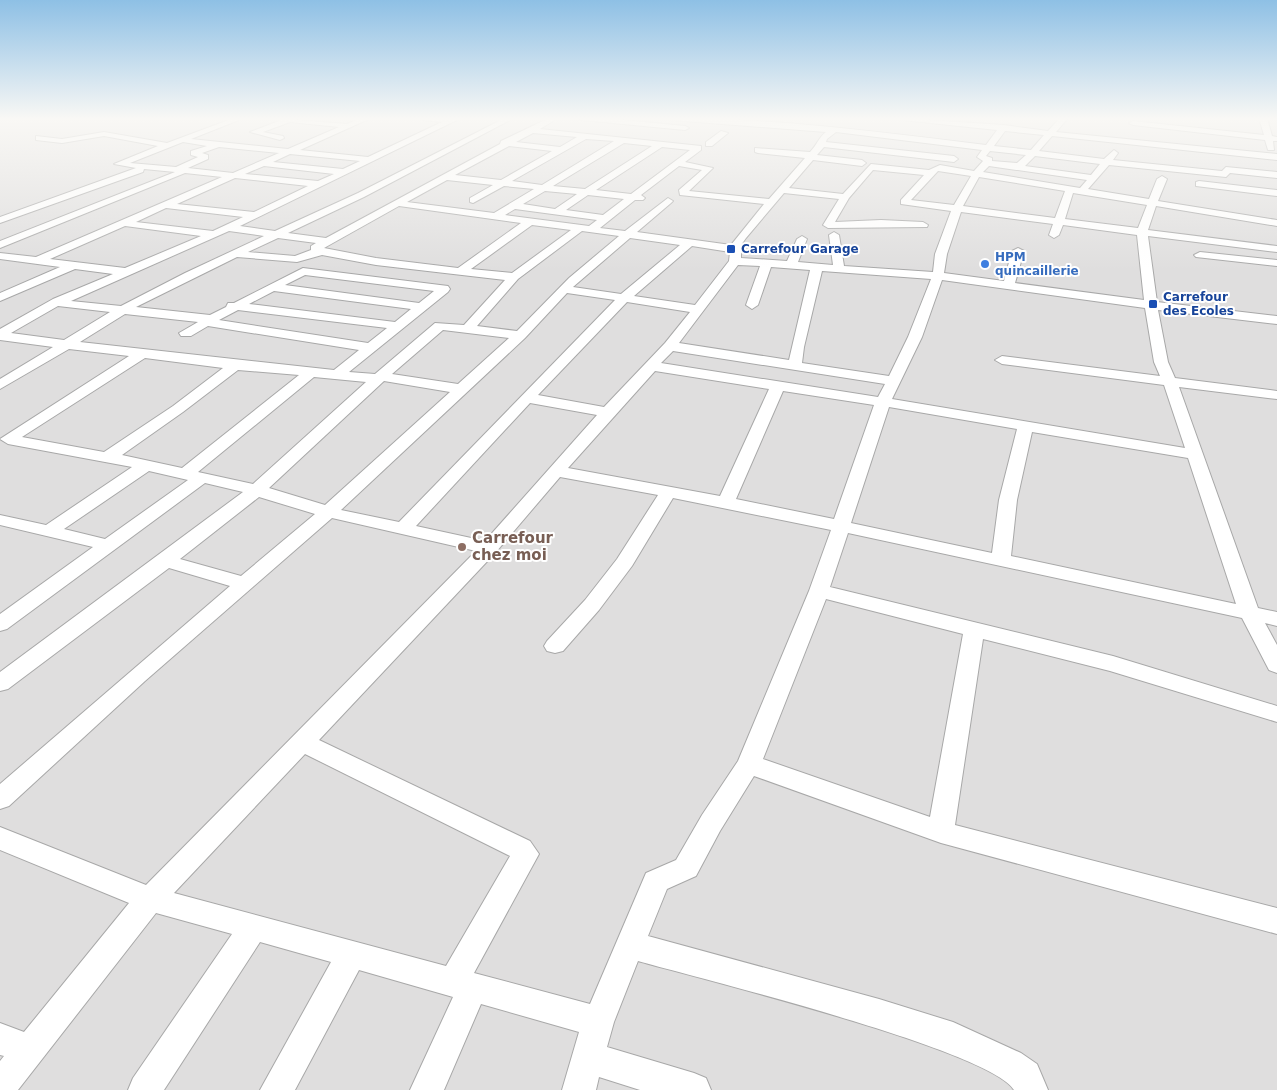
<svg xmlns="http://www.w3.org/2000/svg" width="1277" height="1090" font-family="'DejaVu Sans',sans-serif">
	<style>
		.residential { fill: #dfdede }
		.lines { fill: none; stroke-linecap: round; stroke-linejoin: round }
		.minor-casing { stroke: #a8a8a8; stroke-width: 2 }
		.minor { fill: #fff; fill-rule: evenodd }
		.transit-dot { fill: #1a4fb4; stroke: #fff; stroke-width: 2 }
		.shop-dot { fill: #3f7fe0; stroke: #fff; stroke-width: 2 }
		.education-dot { fill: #8d6e63; stroke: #fff; stroke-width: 2 }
		.labels { text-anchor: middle; stroke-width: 4; stroke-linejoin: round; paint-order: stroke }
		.far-transit-label { font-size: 12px; font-weight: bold; fill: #164399; stroke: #fff; text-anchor: start }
		.far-shop-label { font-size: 12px; font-weight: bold; fill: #366cbe; stroke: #fff; text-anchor: start }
		.education-label { font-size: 15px; font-weight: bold; fill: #785e54; stroke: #fff; text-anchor: start }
	</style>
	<rect width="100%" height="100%" fill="#f2efe8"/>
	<path class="residential" d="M0 118H1277V1090H0Z"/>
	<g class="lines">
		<defs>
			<path id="minor" d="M234 118H244L191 139 288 149 339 127 290 122 263 132 283 136 284 138 280 140 250 132 279 121 272 118 347 124 361 118H371L300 150 368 157 442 122 423 120 419 118H461L240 226 275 231 358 193 505 118H514L364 197 288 233 326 238 500 144 501 141 549 118H558L540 129 701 146V150L685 162 713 168 689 191 769 199 805 158 758 153 755 152V148L810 152C817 145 819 137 826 132L671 120 667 118C774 118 880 132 986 145L997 130 902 120 898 118 1004 125 1048 131 1060 118H1068L1056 132 1277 154V160L1052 136 1039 151 1104 159 1114 150 1118 153 1113 160 1222 171 1226 167 1277 172V178L1230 173 1226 177 1109 165 1088 189 1149 199 1157 179 1162 176 1167 179 1158 201 1277 220V226L1156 206 1148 230 1277 246V252L1148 236 1157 302 1277 316V324L1158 310 1168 362 1175 378 1277 391V399L1179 387 1258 608 1277 612V626L1265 623 1277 645V673L1269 670 1242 618 848 533 830 587 1113 656 1277 706V722L1110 671 983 639 955 825 1277 908V934L941 843 754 776 720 831 696 876 667 889 648 936 879 999 953 1022 1021 1053 1037 1064 1048 1090H1014C990 1050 698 978 638 961L614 1022 607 1047 694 1073 706 1078 711 1090H640L599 1077 596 1090H562L579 1032 481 1004 444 1090H410L453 997 359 970 295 1090H260L331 962 260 942 164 1090H128L133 1078 232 934 156 913 18 1090H0V1061L4 1056 0 1055V1023L24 1032 129 903 0 850V827L146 885 476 551 332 518 145 681 9 806 0 809V784L230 586 169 568 8 689 0 691V672L243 492 205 483 7 629 0 631V614L93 547 0 525V515L46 525 132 467 8 444 0 439 129 356 69 349 0 389V379L53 347 0 340V329L53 299 113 274 75 269 0 301V293L60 267 0 259V253L36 257 222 177 185 173 0 248V241L175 172 144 169 143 172 0 223V217L136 168 114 164 158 146 104 136 62 143 36 140V136L62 139 104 132 167 143ZM1005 131 1044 135 1031 150 994 146ZM836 132 982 150 977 157 983 161 974 171 940 165 929 170 871 164 843 194 789 188 813 160 862 166 866 163 862 160 817 155 824 147 954 162 958 159 954 156 826 142 827 139ZM533 133 577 137 560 147 516 142ZM586 139 614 141 542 185 512 181ZM183 142 207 146 191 151V155L198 157 176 167 130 163ZM624 143 652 146 585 189 553 186ZM509 146 552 151 501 180 455 175ZM219 147 279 153 233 173 188 168 208 159V155L202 153ZM662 147 690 150 631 194 596 190ZM990 151 1026 155 1017 163 992 161V158L986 156ZM290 154 360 161 343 169 273 162ZM1035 156 1100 164 1091 175 1025 166ZM264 166 334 174 318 181 245 174ZM679 166 702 170 679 190 680 195 764 204 731 245 637 232 671 203 673 201 668 198 625 231 600 228 635 200H643L645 198 641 195ZM989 166 1087 180 1080 188 983 172ZM873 170 924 175 901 200V204L951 211 935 254 933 272 844 266 839 235 834 232 829 235 833 265 798 262 807 239 802 236 797 239 787 261 741 258V245L746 238 784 193 839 199 823 225 828 228 927 227 928 225 923 222 881 220 835 222 849 198ZM938 171 971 176 954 205 911 200ZM979 177 1065 191 1055 218 963 206ZM235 178 308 186 254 212 177 204ZM447 180 493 185 470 198V202L473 203 504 186 534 189 494 213 407 202ZM545 191 577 194 555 209 523 204ZM1073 193 1147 205 1138 228 1065 219ZM588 195 624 199 603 215 566 210ZM399 206 521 223 458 268 376 258 324 248ZM166 208 243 217 213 231 136 222ZM515 209 597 220 589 226 505 215ZM961 212 1053 224 1049 235 1054 238 1059 235 1063 225 1137 235 1144 300 1015 283 1024 251 1018 248 1012 251 1004 281 944 273 947 254ZM532 225 571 230 512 273 471 269ZM125 226 201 236 125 268 50 259ZM229 231 264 236 185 273 121 306 71 301ZM582 231 619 236 569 278 517 331 477 326 518 279ZM278 238 316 243 311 246V250L295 256 248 252ZM630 238 680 245 621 294 573 287ZM692 246 730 252 729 261 695 305 634 296ZM322 255 376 265 505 280 464 325 435 323 375 374 349 372 448 292 450 289 448 286 303 268 234 303H228L226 307 210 315 136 307 237 257 297 262ZM738 265 760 266 746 305 752 309 758 305 771 267 810 270 789 360 679 343ZM822 271 931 279 908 337 889 376 802 363 804 347ZM305 275 434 291 419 303 285 285ZM942 280 1145 308 1154 362 1160 376 1002 356 995 360 1002 364 1164 385 1185 448 892 399 922 337ZM274 291 411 309 395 322 249 304ZM567 293 615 300 399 522 341 510 525 338ZM627 302 690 312 665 343 604 407 538 395ZM58 306 110 312 64 340 11 333ZM238 310 387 328 368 343 219 320ZM125 314 198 322 179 333 181 336H191L208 326 359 350 334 370 80 342ZM443 330 509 338 458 384 392 374ZM673 351 885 384 878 397 661 363ZM145 358 223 368 173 406 104 452 22 437ZM238 370 299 375 182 468 122 455 183 412ZM655 371 769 389 720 496 568 468ZM314 377 366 382 253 484 198 472ZM384 381 450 392 325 505 269 488ZM783 391 874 405 834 519 736 499ZM530 403 597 415 485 541 416 526ZM889 407 1017 429 999 500 992 553 851 523ZM1032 432 1188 458 1236 604 1011 556 1017 500ZM149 471 188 480 105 539 64 529ZM560 477 658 495 617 559 585 600 547 641 544 646 547 651 555 653 563 651 599 610 632 566 673 498 831 530 809 591 738 761 702 815 676 860 646 873 590 1004 474 973 539 854 530 841 319 740 496 552ZM259 497 315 514 241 576 180 559ZM826 599 963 634 930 817 763 759ZM305 754 510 856 446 966 174 893Z
				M578 118H603L685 126 689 128 685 130 582 120Z
				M1259 118H1267L1272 136 1277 137V141H1273L1274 150H1268L1265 140 1133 125 1129 123 1133 121 1264 135Z
				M721 131 728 133 712 146H706V142Z
				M1199 181 1277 190V196L1196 186V182Z
				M1200 252 1277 260V266L1196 257 1194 255Z"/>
		</defs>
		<use href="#minor" class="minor-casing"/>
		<use href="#minor" class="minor"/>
	</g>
	<linearGradient id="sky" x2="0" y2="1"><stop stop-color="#8ec0e5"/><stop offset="0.44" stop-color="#f9f8f5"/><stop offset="1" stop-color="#f9f8f5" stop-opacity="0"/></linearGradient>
	<rect width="1277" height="270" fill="url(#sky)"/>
	<g class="transit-dot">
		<rect x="726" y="244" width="10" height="10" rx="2.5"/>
		<rect x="1148" y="299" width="10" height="10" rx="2.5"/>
	</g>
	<circle class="shop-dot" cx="985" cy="264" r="5"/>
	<circle class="education-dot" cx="462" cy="547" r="5"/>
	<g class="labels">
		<g class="far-transit-label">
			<text x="741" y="253">Carrefour Garage</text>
			<text x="1163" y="301">Carrefour<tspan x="1163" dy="14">des Ecoles</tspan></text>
		</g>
		<g class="far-shop-label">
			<text x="995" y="261">HPM<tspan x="995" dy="14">quincaillerie</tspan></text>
		</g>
		<g class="education-label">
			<text x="472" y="543">Carrefour<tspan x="472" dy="17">chez moi</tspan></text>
		</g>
	</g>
</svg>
